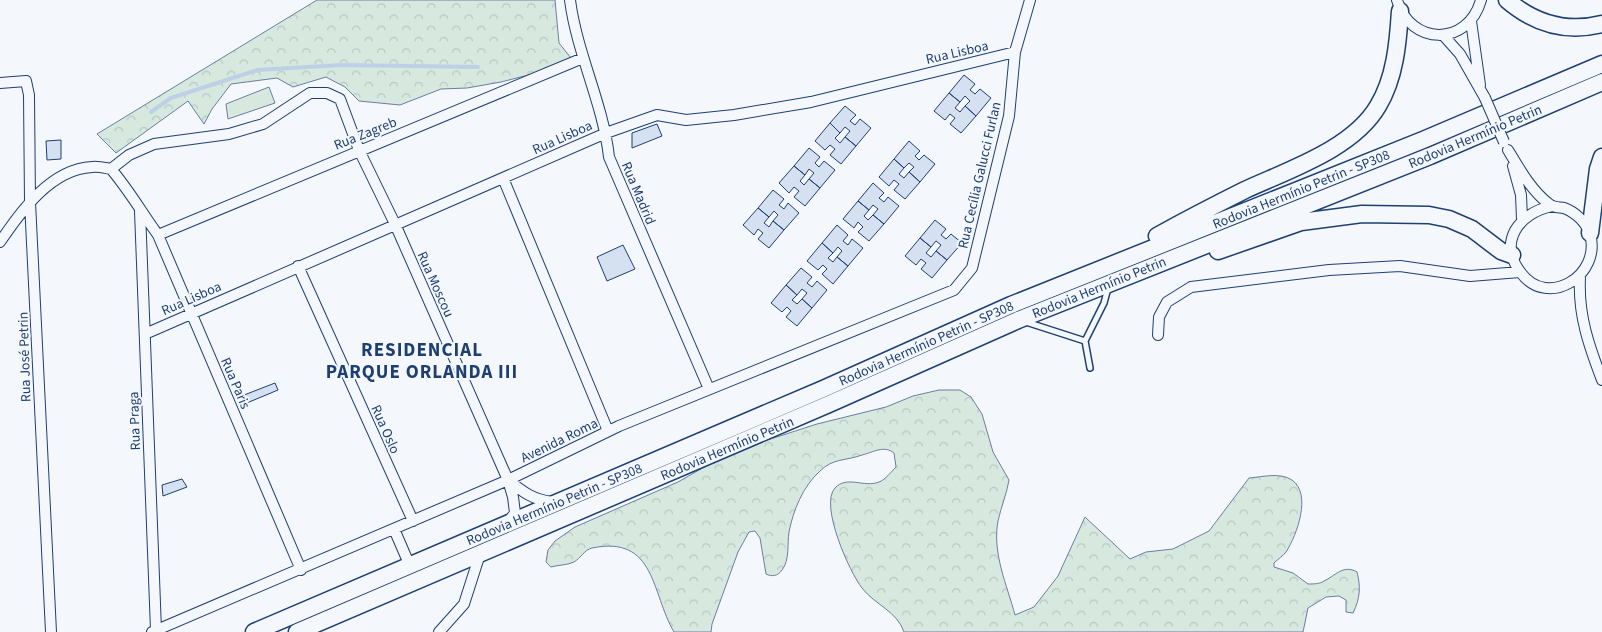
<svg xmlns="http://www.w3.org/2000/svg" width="1602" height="632" font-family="'Source Sans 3',sans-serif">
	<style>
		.grass { fill: #d7e8df; stroke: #687fa3 }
		.forest { fill: url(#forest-crowns); stroke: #687fa3 }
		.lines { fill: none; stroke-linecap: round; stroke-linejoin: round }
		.stream { stroke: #bed0e5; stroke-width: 4 }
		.building { fill: #d5e0f0; stroke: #1d3f73 }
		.lane-casing { stroke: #1d3f73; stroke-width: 8 }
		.street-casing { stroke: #1d3f73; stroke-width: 12 }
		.primary-casing { stroke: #1d3f73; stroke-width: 19 }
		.lane { stroke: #f4f7fb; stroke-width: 5 }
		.street { stroke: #f4f7fb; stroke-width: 10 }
		.primary { stroke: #f4f7fb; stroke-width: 16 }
		.street-bridge-casing { stroke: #1d3f73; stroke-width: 12; stroke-linecap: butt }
		.street-bridge { stroke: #f4f7fb; stroke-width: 10 }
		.labels { text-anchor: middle; stroke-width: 4; stroke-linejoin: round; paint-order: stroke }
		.street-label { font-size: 14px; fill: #1d3f73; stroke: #f4f7fb }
		.district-label { font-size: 19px; font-weight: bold; letter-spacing: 1px; fill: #1d3f73; stroke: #f4f7fb }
	</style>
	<defs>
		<pattern id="forest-crowns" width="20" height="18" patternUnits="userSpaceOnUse" patternTransform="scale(1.25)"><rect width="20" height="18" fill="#d7e8df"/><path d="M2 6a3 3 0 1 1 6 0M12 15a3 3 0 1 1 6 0" fill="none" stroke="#b8c8c3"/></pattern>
	</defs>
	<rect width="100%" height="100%" fill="#f4f7fb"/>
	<path class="grass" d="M269 87 275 103 228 119 226 104Z"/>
	<path class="forest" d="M317 0H555L559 43 571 58 548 70 501 82 467 88 441 89 400 105 359 101 345 87 326 77 293 87 277 78 231 84 212 109 204 124 188 101 116 153 97 134Z
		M939 390H960L971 397 982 414 993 452 1009 480C1007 493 1001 507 998 521 992 553 1007 585 1015 615L1034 607 1058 576 1085 517 1130 559 1146 552 1173 549 1209 531 1249 478C1262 477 1280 472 1292 480 1312 494 1297 535 1286 552 1283 556 1278 559 1274 563V567L1293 573 1308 584C1313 584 1320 584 1324 581 1335 576 1343 564 1357 572 1361 587 1360 599 1353 613L1346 612V600L1339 596 1326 597 1308 608 1303 632H904C897 611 875 605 862 588 850 573 819 505 835 488 847 475 864 488 879 482 885 480 891 472 896 467L894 453C884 445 874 452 862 455 846 461 833 458 820 471 803 486 793 511 789 532 787 544 790 560 782 570 778 576 772 577 766 574L760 538 755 531 749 532 738 552 712 624 711 632H674C651 593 656 535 592 548 584 550 581 558 574 562 568 565 558 565 551 567L546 562 548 550 555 541 575 527 678 482 706 466 749 446 817 424 886 407 913 396Z"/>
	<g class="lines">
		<path class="stream" d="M151 112 171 98 257 70 342 65 478 67"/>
	</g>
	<path class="building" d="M964 75 975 84 970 90 975 94 980 89 991 98 976 116 965 106 970 101 965 96 960 102 949 93Z
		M949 93 960 102 955 108 960 112 965 106 976 116 961 133 950 124 955 118 950 114 945 120 934 111Z
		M845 106 856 115 850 121 855 125 860 119 871 128 856 146 845 137 850 131 845 127 840 133 830 123Z
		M830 123 840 133 835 138 840 143 845 137 856 146 841 164 830 155 835 149 830 145 825 150 815 141Z
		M657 124 662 136 632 148V133Z
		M61 140V159L47 160 46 141Z
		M909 141 920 151 915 156 919 160 924 155 935 164 920 182 909 172 914 167 909 163 904 168 894 159Z
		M809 148 820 157 815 163 819 167 824 161 835 170 820 188 809 179 814 173 809 169 805 175 794 166Z
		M894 159 904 168 899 174 904 178 909 172 920 182 905 199 894 190 899 184 894 180 889 186 879 177Z
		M794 166 805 175 800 181 804 185 809 179 820 188 805 206 794 197 799 191 794 187 789 193 779 183Z
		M873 183 884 193 879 198 884 202 888 197 899 206 884 224 873 215 878 209 873 205 869 210 858 201Z
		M773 190 784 199 779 205 784 209 788 203 799 213 784 230 773 221 778 215 774 211 769 217 758 208Z
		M858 201 869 210 864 216 868 220 873 215 884 224 869 241 858 232 863 227 858 222 854 228 843 219Z
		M758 208 769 217 764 223 769 227 773 221 784 230 769 248 758 239 763 233 758 229 754 235 743 225Z
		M935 220 946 229 941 235 946 239 951 234 962 243 947 260 936 251 941 245 936 241 931 247 920 238Z
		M837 225 848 235 843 241 848 245 852 239 863 248 848 266 837 257 842 251 838 247 833 253 822 243Z
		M920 238 931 247 926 253 931 257 936 251 947 260 932 278 921 269 926 263 921 259 916 265 905 256Z
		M822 243 833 253 828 258 833 262 837 257 848 266 833 284 822 274 827 269 823 265 818 270 807 261Z
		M623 245 635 269 607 281 597 257Z
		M801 268 812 277 807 283 812 287 817 281 827 290 812 308 802 299 807 293 802 289 797 295 786 285Z
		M786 285 797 295 792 300 797 304 802 299 812 308 797 326 786 317 791 311 787 307 782 312 771 303Z
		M275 383 278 390 242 405 239 397Z
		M182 479 187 487 163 496 162 485Z"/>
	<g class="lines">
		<defs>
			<path id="lane" d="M1026 322 1085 341
				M1090 368 1085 341 1104 303 1108 288"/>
			<path id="street" d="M570 0C577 54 603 103 609 157L709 389
				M1397 0C1410 46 1468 47 1481 0
				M1471 21 1480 85
				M1443 35 1460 54 1485 98
				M0 83 26 81 29 95 30 202 51 632
				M1508 150C1520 170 1531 190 1549 204 1554 208 1559 207 1564 208 1575 212 1586 222 1590 234 1602 275 1548 309 1521 273 1497 242 1519 213 1552 206
				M1513 166 1521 195 1522 219
				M111 169 129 155 154 144 229 134 263 124 310 93H327L340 99 359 150 395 224 508 480
				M503 178 608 431
				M140 211 156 630
				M158 235 583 58
				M0 242C21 211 51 169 92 167 98 166 105 168 111 169 129 190 142 213 158 235L301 570
				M298 266 413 521
				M1580 278C1578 315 1589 346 1602 380
				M145 334 606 133 657 115 686 120 734 115 811 102 1015 52
				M1158 335 1159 317 1167 302 1191 287 1329 270 1400 266 1470 276 1520 272
				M508 522 515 513 513 497 508 480C523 492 533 500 553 502
				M394 529 410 566
				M152 632 508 480 619 426 954 290 972 268 1009 116 1015 52 1030 0
				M439 632 464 604 480 554"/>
			<path id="primary" d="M1507 0C1535 24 1566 33 1602 24
				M1590 233 1598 169 1602 157
				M1157 236C1186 220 1215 205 1245 190 1288 170 1353 149 1378 106 1395 78 1398 43 1400 11
				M1218 251 1301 222 1362 214 1429 215 1449 219 1472 229 1501 251 1512 255
				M254 632 823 389 1011 305 1423 140 1602 64
				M297 632 829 404 1018 320 1430 156 1602 82"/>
		</defs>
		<use href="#lane" class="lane-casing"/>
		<use href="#street" class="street-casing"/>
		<use href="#primary" class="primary-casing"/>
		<use href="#lane" class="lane"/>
		<use href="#street" class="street"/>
		<use href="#primary" class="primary"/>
		<defs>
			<path id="street-bridge" d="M1485 98 1504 142"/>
		</defs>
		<use href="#street-bridge" class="street-bridge-casing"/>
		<use href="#street-bridge" class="street-bridge"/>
	</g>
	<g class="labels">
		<g class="street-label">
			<text transform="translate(957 52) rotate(-13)" y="5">Rua Lisboa</text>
			<text transform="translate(365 133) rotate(-22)" y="5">Rua Zagreb</text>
			<text transform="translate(1475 136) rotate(-23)" y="5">Rodovia Hermínio Petrin</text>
			<text transform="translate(562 137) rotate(-24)" y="5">Rua Lisboa</text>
			<text transform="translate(979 175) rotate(-77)" y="5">Rua Cecília Galucci Furlan</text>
			<text transform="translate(1301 189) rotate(-22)" y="5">Rodovia Hermínio Petrin - SP308</text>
			<text transform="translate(639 193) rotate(67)" y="5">Rua Madrid</text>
			<text transform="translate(436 284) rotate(66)" y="5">Rua Moscou</text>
			<text transform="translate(1099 287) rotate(-22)" y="5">Rodovia Hermínio Petrin</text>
			<text transform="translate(191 298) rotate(-24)" y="5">Rua Lisboa</text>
			<text transform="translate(926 343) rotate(-24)" y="5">Rodovia Hermínio Petrin - SP308</text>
			<text transform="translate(24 357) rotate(-92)" y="5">Rua José Petrin</text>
			<text transform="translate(236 383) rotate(67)" y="5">Rua Paris</text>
			<text transform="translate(134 421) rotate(-92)" y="5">Rua Praga</text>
			<text transform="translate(386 429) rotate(66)" y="5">Rua Oslo</text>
			<text transform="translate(559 440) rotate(-26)" y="5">Avenida Roma</text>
			<text transform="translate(727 448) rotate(-23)" y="5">Rodovia Hermínio Petrin</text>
			<text transform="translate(554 504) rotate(-23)" y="5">Rodovia Hermínio Petrin - SP308</text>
		</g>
		<g class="district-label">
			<text x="422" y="356">RESIDENCIAL<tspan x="422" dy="22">PARQUE ORLANDA III</tspan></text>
		</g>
	</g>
</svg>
